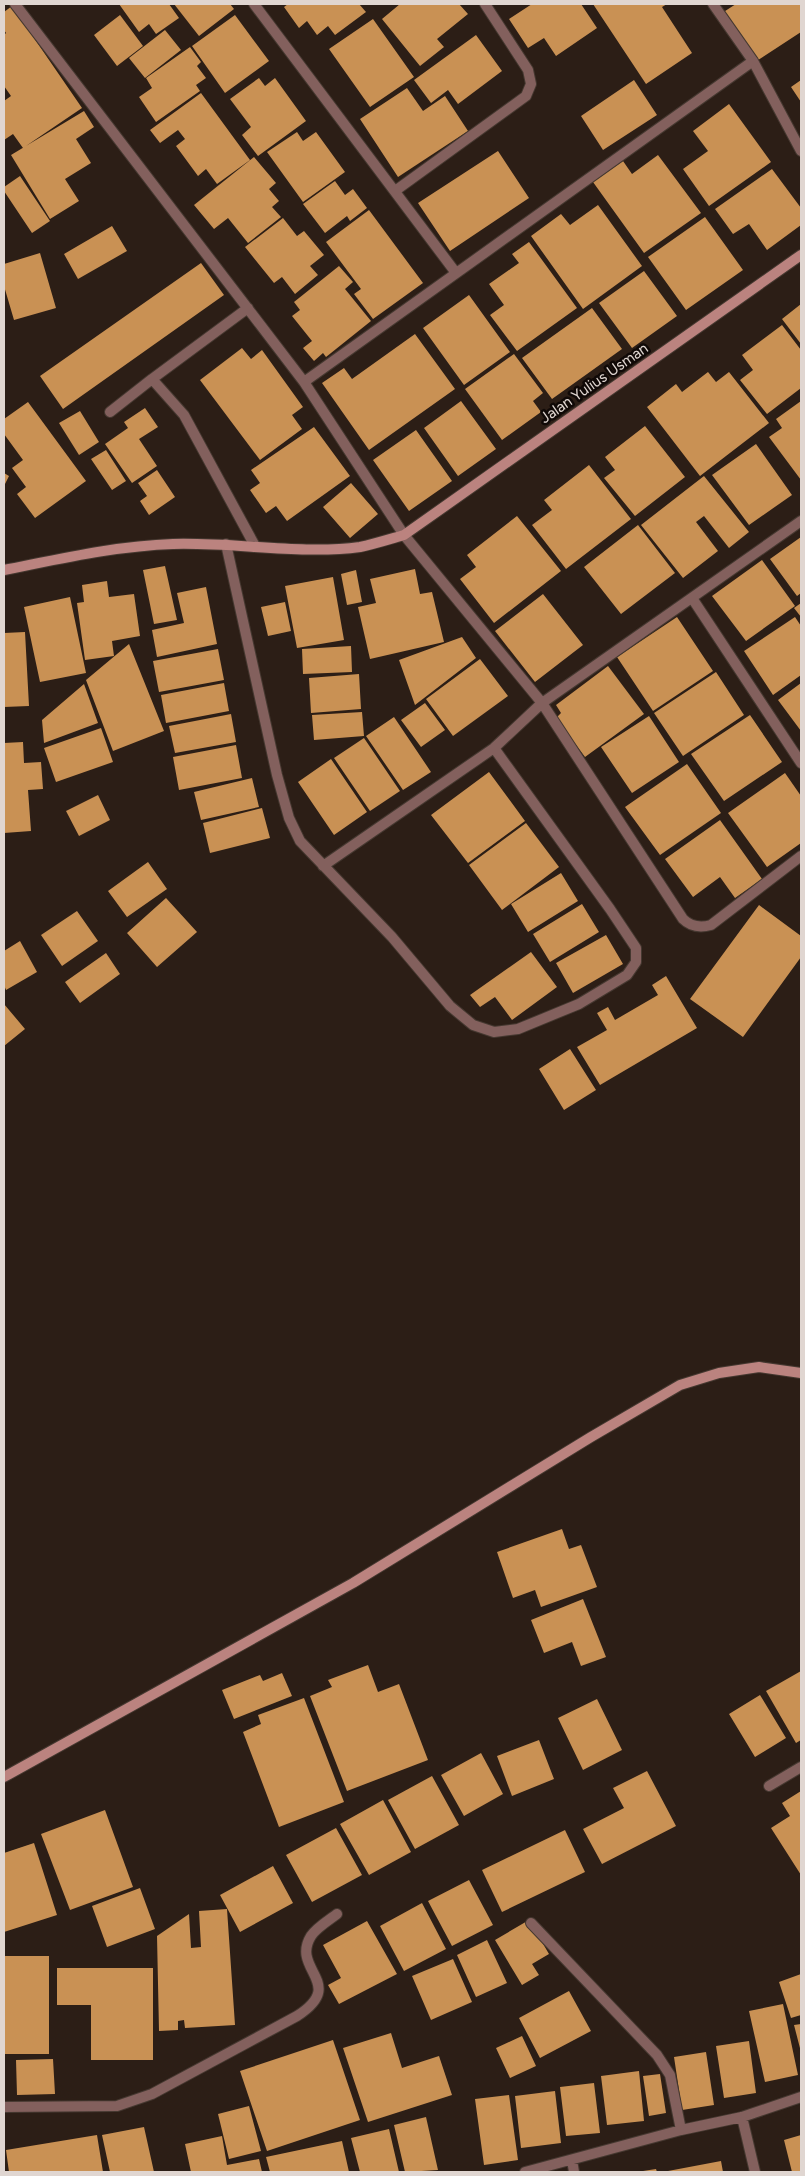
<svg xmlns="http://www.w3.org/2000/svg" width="805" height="2176" font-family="Figtree,sans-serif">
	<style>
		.building { fill: #c99154 }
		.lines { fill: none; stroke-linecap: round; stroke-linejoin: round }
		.street-casing { stroke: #453830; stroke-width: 12 }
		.secondary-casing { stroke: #453830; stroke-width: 12 }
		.street { stroke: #83605d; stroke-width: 10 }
		.secondary { stroke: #bb837f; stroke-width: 10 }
		.labels { text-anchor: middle; stroke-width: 5; stroke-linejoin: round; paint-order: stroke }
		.street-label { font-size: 15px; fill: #e0d6d1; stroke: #100907 }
	</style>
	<rect width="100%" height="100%" fill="#2c1e16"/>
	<path class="building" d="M119 4H169L179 18 156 34 149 24 139 32Z
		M174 4H230L234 9 199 36Z
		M288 4H359L366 12 335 35 328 26 317 35 307 21 299 28 284 7Z
		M400 4H459L468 14 437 39 444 47 420 66 382 19Z
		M532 4H581L597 28 556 56 544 38 528 48 509 19Z
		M593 4H667L662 7 692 53 646 84Z
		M736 4H801V32L755 62 722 13Z
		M12 6 82 108 23 148 13 134 4 140V101L11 96 4 86V35L6 33 4 30V12Z
		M120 15 143 46 117 66 94 35Z
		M235 15 269 61 225 93 192 46Z
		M373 19 414 77 370 107 329 49Z
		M165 30 181 50 145 78 129 58Z
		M476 35 502 71 458 104 448 90 431 103 414 80Z
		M190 47 201 62 197 66 206 78 196 85 200 91 156 122 139 97 152 88 146 78Z
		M259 78 265 86 275 78 306 121 258 156 242 135 251 127 230 99Z
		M634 80 657 115 603 150 581 116Z
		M801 80V102L791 87Z
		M407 88 423 111 445 96 468 131 398 177 360 119Z
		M201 93 250 160 217 184 206 169 198 176 176 146 185 139 178 130 160 143 150 130Z
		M729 104 771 162 709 206 683 169 708 151 693 131Z
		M84 111 94 127 76 139 91 163 65 179 79 201 50 219 11 155Z
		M297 132 303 141 316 132 345 172 303 202 267 152Z
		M498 151 529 198 450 251 418 203Z
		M658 155 701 213 644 253 593 182 623 161 632 174Z
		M254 157 276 183 269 189 279 201 272 207 281 217 248 243 228 218 214 229 194 205Z
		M772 169 801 208V225L767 250 749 224 733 234 715 209Z
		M20 176 50 221 32 233 4 191V187Z
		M335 181 345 195 353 189 367 208 350 221 347 216 325 233 303 204Z
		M598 205 642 266 583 309 531 236 561 214 570 225Z
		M369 210 423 283 373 319 354 294 361 289 326 242Z
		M705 217 743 270 686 310 648 257Z
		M283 218 297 236 304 231 324 255 310 266 318 275 295 294 282 277 274 283 245 247Z
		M112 226 127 251 78 279 64 254Z
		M529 242 577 308 517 351 490 315 504 305 489 284 519 263 512 254Z
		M40 253 56 308 14 320 4 286V264Z
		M201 263 224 295 63 409 40 376Z
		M339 266 353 282 345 289 371 321 326 357 323 353 314 361 303 348 312 341 292 316 300 310 294 302Z
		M644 271 677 316 632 348 599 303Z
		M469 295 510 352 464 385 423 328Z
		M801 304V344L782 319Z
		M592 308 622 349 552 399 522 358Z
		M782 325 801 350V388L767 414 740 380 753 370 742 355Z
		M415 334 455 389 369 450 322 383 344 368 352 379Z
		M242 348 251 359 262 350 303 407 292 415 302 429 260 460 200 380Z
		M514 354 543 393 533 401 541 412 502 440 465 389Z
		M708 372 716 382 729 372 769 423 700 476 647 407 676 384 682 392Z
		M461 401 496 449 458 476 424 428Z
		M801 401V480L769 437 782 428 776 419Z
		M28 402 86 481 35 518 17 494 26 487 12 468 23 460 4 434V419Z
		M145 408 158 427 139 439 157 466 132 483 105 444 128 428 124 422Z
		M80 411 99 442 79 455 59 423Z
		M645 426 685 477 635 516 604 478 615 470 605 457Z
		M314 427 350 476 287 521 276 506 266 513 250 490 260 483 251 470Z
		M416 430 452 481 409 511 373 460Z
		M756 444 792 495 749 525 712 475Z
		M106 450 126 481 112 490 91 459Z
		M589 465 631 519 566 569 532 525 552 510 544 500Z
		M157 470 175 497 149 515 140 501 147 496 138 483Z
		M4 473 9 476 4 486Z
		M704 476 749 532 729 548 704 516 696 522 718 551 683 578 641 525Z
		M351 483 378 514 350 538 323 507Z
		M517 516 561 571 494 623 460 579 476 567 467 555Z
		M638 525 675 573 621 614 584 567Z
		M801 537V593L797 596 770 559Z
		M762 560 795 606 746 641 712 596Z
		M165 566 177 620 154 624 143 570Z
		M415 569 420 594 432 592 444 642 370 659 358 607 376 603 370 579Z
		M356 570 362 602 347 605 341 574Z
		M333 577 344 640 297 648 285 586Z
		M107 581 109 597 134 594 140 636 112 641 114 656 85 660 77 603 84 602 82 585Z
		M206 587 217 644 157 657 152 630 184 623 177 593Z
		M543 594 583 645 535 682 495 631Z
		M70 597 86 673 40 682 24 607Z
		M285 602 291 631 268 636 261 607Z
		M801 603V617L794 608Z
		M677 617 713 671 653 711 617 657Z
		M795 617 801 626V675L773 695 744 651Z
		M25 632 29 706 4 707V633Z
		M462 637 476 658 415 705 399 660Z
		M129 644 164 731 113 751 86 680Z
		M351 646 352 672 303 674 302 649Z
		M218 649 224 680 159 692 153 661Z
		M480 659 508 696 453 736 426 699Z
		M608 666 644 714 585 757 556 718 561 713 556 705Z
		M716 672 744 715 683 756 654 713Z
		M359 674 361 709 311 713 309 678Z
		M224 683 229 711 166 723 161 695Z
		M801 683V731L778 700Z
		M84 684 98 723 44 743 42 720Z
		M425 703 445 730 421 747 401 720Z
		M362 712 364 736 314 740 312 715Z
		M231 714 236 742 175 753 169 726Z
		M750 715 782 762 724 801 691 754Z
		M649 716 679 762 632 793 601 747Z
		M394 717 431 772 403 790 366 736Z
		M101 728 113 762 56 782 44 748Z
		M364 738 400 791 370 811 334 758Z
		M23 742 24 763 41 762 43 789 28 790 31 831 4 833V743Z
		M236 745 242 778 179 790 173 757Z
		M331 759 367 812 334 835 298 782Z
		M687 764 721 813 660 855 625 807Z
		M489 772 525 821 468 863 431 815Z
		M785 773 801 796V843L767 867 728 813Z
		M252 778 259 807 201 820 194 792Z
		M98 795 110 820 79 836 66 811Z
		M262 808 270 838 210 853 203 823Z
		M720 820 762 879 735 898 720 877 693 897 665 859Z
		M526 823 559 867 502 910 469 865Z
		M148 862 167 889 127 917 108 891Z
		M561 873 578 901 528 932 511 904Z
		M166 898 197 932 157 967 127 933Z
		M582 904 599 932 550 962 533 934Z
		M759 905 801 936V957L743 1037 690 999Z
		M77 911 98 941 62 966 41 935Z
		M606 935 623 964 573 993 556 963Z
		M20 941 37 972 6 990 4 985V951Z
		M531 952 557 987 512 1020 495 997 480 1007 470 995Z
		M106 953 120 974 80 1003 65 982Z
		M666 976 697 1028 600 1085 577 1047 607 1030 597 1013 608 1007 615 1020 658 995 652 985Z
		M4 1004 25 1029 4 1046Z
		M570 1049 596 1090 564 1110 539 1069Z
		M562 1529 569 1549 581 1545 597 1587 541 1607 535 1590 513 1598 497 1552Z
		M583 1599 606 1657 581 1666 572 1642 544 1653 531 1620Z
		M368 1665 378 1692 399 1684 428 1760 347 1791 310 1696 332 1687 328 1680Z
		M801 1671V1740L796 1743 766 1691Z
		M282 1673 292 1696 234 1719 222 1690 260 1675 263 1681Z
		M760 1695 786 1738 755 1757 729 1714Z
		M304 1698 344 1802 279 1827 243 1732 261 1724 258 1715Z
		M597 1699 622 1750 583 1770 558 1718Z
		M539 1740 554 1779 512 1796 497 1756Z
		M481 1753 503 1794 464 1816 441 1775Z
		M647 1771 676 1826 602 1864 583 1829 624 1808 613 1788Z
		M432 1776 459 1825 415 1849 388 1800Z
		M801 1791V1875L771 1828 790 1816 782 1803Z
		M383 1800 411 1852 369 1875 340 1824Z
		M105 1810 133 1887 70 1910 41 1834Z
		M336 1828 362 1875 312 1902 286 1855Z
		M565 1830 585 1872 502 1912 482 1870Z
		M34 1843 57 1915 4 1932V1853Z
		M273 1866 293 1903 240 1932 220 1895Z
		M469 1880 493 1925 452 1946 428 1901Z
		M140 1888 155 1929 107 1947 92 1906Z
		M422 1903 446 1949 404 1971 380 1926Z
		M227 1909 235 2025 185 2028 184 2020 178 2021V2030L159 2031 157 1936 189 1914 191 1948 201 1947 199 1911Z
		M529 1920 549 1954 532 1964 539 1975 522 1985 495 1940Z
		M367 1921 397 1974 339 2004 328 1985 341 1978 323 1945Z
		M487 1940 507 1983 476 1997 457 1955Z
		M4 1956H49V2054H4Z
		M453 1959 472 2002 431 2020 412 1976Z
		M57 1968H153V2060H91V2005H57Z
		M801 1974V2015L791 2018 779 1982Z
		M569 1991 591 2031 540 2058 519 2018Z
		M783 2004 798 2075 765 2082 749 2011Z
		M801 2024V2052L794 2025Z
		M391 2033 402 2068 439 2056 452 2095 368 2122 343 2048Z
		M522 2036 536 2066 510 2078 496 2048Z
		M333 2040 360 2120 267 2151 240 2071Z
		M749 2041 756 2093 724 2098 716 2046Z
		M706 2052 714 2105 682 2110 674 2057Z
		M53 2059 55 2094 17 2095 16 2060Z
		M639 2071 644 2121 607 2125 601 2076Z
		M660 2074 666 2113 649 2116 643 2076Z
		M594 2083 600 2133 566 2136 560 2087Z
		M555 2091 561 2143 521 2148 515 2096Z
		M509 2095 518 2160 484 2165 475 2099Z
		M249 2106 261 2151 229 2159 218 2114Z
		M426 2117 438 2170 405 2172 394 2125Z
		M144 2127 154 2172H110L102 2135Z
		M389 2129 399 2172H360L351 2138Z
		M97 2135 103 2172H9L6 2150Z
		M801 2135V2172H792L784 2140Z
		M222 2136 227 2165 259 2159 262 2172H191L185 2144Z
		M342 2141 349 2172H270L266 2157Z
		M721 2161 723 2172H668V2171Z
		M656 2169 657 2172H643V2171Z"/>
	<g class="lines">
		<defs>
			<path id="street" d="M15 4 304 382 404 535 542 703 683 919C691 927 700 928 711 925L801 856
				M254 4 456 273
				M713 4 753 61 801 151
				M395 191 526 96 531 84 528 70 485 4
				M152 379 248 308
				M304 382 753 61
				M110 412 152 379 184 415 255 546
				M226 544 277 775 289 818 300 841 392 937 450 1006 473 1025 494 1032 518 1029 579 1004 627 975 636 962V948L610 909 494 748
				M692 598 801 763
				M323 866 494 748 542 703 801 521
				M769 1786 801 1767
				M531 1923 657 2055 670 2075 681 2130
				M4 2107 117 2106 152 2094 297 2016C348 1983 290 1970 311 1936 316 1928 329 1920 337 1914
				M742 2117 755 2172
				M572 2160 574 2172
				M525 2172 681 2130 742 2117 801 2097"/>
			<path id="secondary" d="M4 570C60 559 115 546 173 544 234 542 301 555 360 547 374 544 390 539 404 535L801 255
				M4 1777 353 1583 591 1437 680 1385 719 1373 759 1367 801 1373"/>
		</defs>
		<use href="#street" class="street-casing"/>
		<use href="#secondary" class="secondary-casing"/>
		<use href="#street" class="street"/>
		<use href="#secondary" class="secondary"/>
	</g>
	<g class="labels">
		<g class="street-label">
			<text transform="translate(594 383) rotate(-35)" y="5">Jalan Yulius Usman</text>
		</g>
	</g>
	<rect width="805" height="2176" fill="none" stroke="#e0d6d1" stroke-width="10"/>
</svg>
